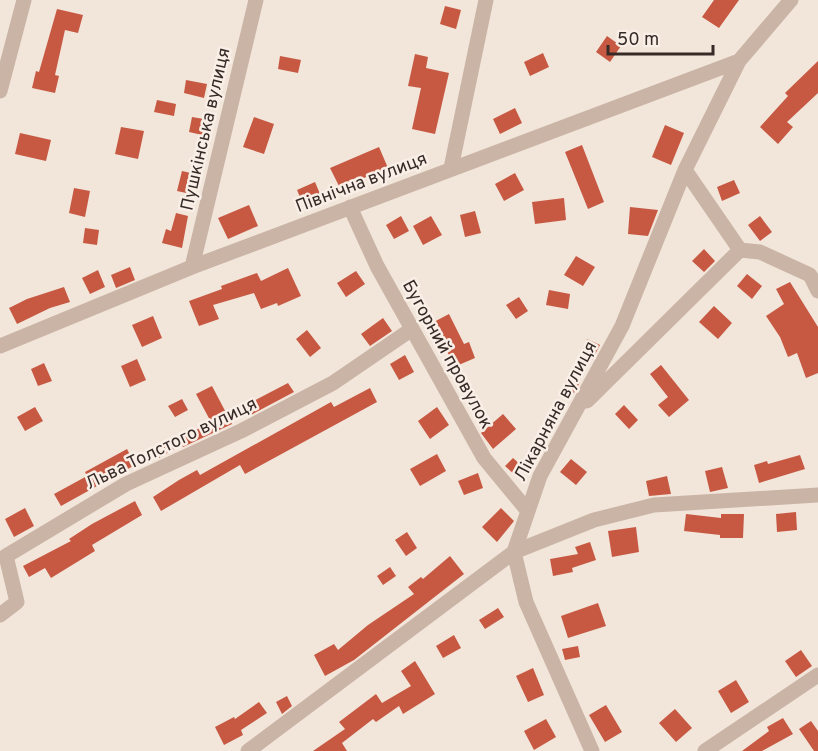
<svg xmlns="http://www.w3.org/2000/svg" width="818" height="751" font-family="Overpass,sans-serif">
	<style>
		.building { fill: #c75943 }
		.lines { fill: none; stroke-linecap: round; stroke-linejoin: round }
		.minor { stroke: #cab4a6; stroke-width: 15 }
		.labels { text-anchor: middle; stroke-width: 5; stroke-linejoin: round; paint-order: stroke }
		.street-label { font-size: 18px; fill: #362b27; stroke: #f9efe7 }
	</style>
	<rect width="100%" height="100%" fill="#f2e5da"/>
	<path class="building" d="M714 0H739L719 28 702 17Z
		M445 6 461 10 456 29 440 24Z
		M57 9 83 15 78 33 65 30 55 75 59 76 55 93 32 88 36 71 39 72Z
		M607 36 621 46 610 62 596 52Z
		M543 53 549 67 530 76 524 62Z
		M415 54 428 57 426 68 449 73 435 134 412 129 421 88 408 86Z
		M280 56 301 60 298 73 278 69Z
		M818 61V93L787 122 793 127 778 144 760 127 788 96 785 93Z
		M186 80 207 84 204 98 184 93Z
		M157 100 176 104 174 116 154 112Z
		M515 108 522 123 500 134 493 119Z
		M192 117 210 120 207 136 189 132Z
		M254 117 274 124 264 154 243 147Z
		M665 125 684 133 671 165 652 157Z
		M121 127 144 131 138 159 115 154Z
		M20 133 51 140 46 161 15 154Z
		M582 145 604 202 588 209 565 152Z
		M379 147 388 168 359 180 358 177 339 186 330 168Z
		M182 171 195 174 191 194 177 191Z
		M515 173 524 190 504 201 495 184Z
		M734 180 740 193 722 201 717 187Z
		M315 182 323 201 305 209 297 190Z
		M74 188 90 191 85 217 69 213Z
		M564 198 566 220 535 224 532 202Z
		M249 205 258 226 228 239 218 218Z
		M630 207 658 210 648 236 628 234Z
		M475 211 481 233 465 237 460 215Z
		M176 213 188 216 182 248 162 243 166 229 171 231Z
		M401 216 409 231 394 239 386 225Z
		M431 216 442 235 423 245 413 226Z
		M760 216 772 232 760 241 748 225Z
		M85 228 99 230 97 245 83 243Z
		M704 249 715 261 704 272 692 261Z
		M576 256 595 267 583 286 564 275Z
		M130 267 135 280 116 288 111 275Z
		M288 268 301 296 278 306 277 303 261 309 254 293 213 305 219 319 199 326 189 301 222 289 221 286 257 273 261 281Z
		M98 270 105 287 90 294 82 278Z
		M356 271 365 284 346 297 337 283Z
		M747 274 762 286 752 299 737 286Z
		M790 282 818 327V373L806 378 797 353 788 357 780 337 766 316 784 304 776 289Z
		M64 287 70 302 50 308 17 324 9 308 27 299Z
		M549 290 570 294 568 309 546 305Z
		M519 297 528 311 516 319 506 305Z
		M714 306 732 323 718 339 699 322Z
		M449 314 464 344 469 342 475 358 454 367 441 337 438 339 430 324Z
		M153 316 162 338 142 347 132 325Z
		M383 318 392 331 370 346 361 334Z
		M307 330 321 348 310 357 296 339Z
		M587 339 600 345 592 360 581 355Z
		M405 355 414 372 399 380 390 364Z
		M137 359 146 380 130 387 121 366Z
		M44 363 52 381 38 386 31 369Z
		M661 365 689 400 669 417 658 405 668 397 650 374Z
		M570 375 580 382 574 393 563 386Z
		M288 383 294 392 249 416 244 406Z
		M212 386 232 424 183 447 179 439 211 422 196 394Z
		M370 388 377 402 245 474 240 465 161 511 153 497 179 480 197 470 200 475 331 402 334 407Z
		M182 399 188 410 175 417 168 406Z
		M624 405 638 420 629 429 615 414Z
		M35 407 43 421 25 431 17 417Z
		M437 407 449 425 430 439 418 421Z
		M503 414 516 429 493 449 481 433Z
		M169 440 174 449 159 458 154 448Z
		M127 449 135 465 61 506 54 494 87 476 85 472Z
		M437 454 446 471 420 486 410 469Z
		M800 455 805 469 759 483 754 465 767 461 768 464Z
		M513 458 523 467 515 475 505 466Z
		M571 459 587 472 576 485 560 472Z
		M722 467 728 488 710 492 705 471Z
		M478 473 483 488 464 495 458 481Z
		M667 476 671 494 649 496 646 481Z
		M135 501 142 515 92 545 95 551 51 578 45 568 29 577 23 566 71 541 69 539 92 524Z
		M25 508 34 526 14 537 5 519Z
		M501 508 514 521 497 542 482 527Z
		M796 512 797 530 777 532 776 514Z
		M686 514 721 518V514H744L743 538H720V535L684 531Z
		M636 527 639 552 612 557 608 531Z
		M407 532 417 548 406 556 395 540Z
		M590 542 596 560 572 568 573 572 553 576 550 559 578 554 575 547Z
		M450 556 464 574 354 660 325 676 314 655 334 644 338 650 368 625 414 594 408 587 421 577 423 579Z
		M390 567 396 576 383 585 377 576Z
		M598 603 606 626 568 638 561 616Z
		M498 608 504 617 485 629 479 620Z
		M454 635 461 648 443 658 436 646Z
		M578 646 580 657 565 660 562 649Z
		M801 650 812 666 796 677 785 661Z
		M415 661 435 694 403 714 399 706 376 722 373 719 342 743 347 751H313L345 729 339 722 376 694 382 703 411 686 401 671Z
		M533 668 544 695 528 702 516 676Z
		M736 680 749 702 731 713 718 691Z
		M287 696 292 706 282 714 276 702Z
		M259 702 267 713 241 730 243 735 224 745 215 727 234 717 235 719Z
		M606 705 622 732 605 742 589 715Z
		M675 709 692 728 676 742 659 723Z
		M783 718 793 734 762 751H742L769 731 767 727Z
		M546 719 556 737 534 750 524 731Z
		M811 721 818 731V751H814L799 729Z"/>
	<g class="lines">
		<path class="minor" d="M0 91 24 0
			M451 168 486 0
			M685 170 740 250 760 252 810 275 818 291
			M350 207 377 266 484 458 527 510
			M192 267 256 0
			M0 346 192 267 739 61
			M587 401 740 250
			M0 615 17 602 6 556 126 484 241 431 333 383 412 329
			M248 751 514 552 594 520 654 505 818 495
			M592 751 526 602 514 552 540 476 622 326 685 170 739 61 791 0
			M705 751 818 675"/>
	</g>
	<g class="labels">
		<g class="street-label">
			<text transform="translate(205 129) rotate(-77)" y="6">Пушкінська вулиця</text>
			<text transform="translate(361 182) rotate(-21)" y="6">Північна вулиця</text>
			<text transform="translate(448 354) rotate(61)" y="6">Бугорний провулок</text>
			<text transform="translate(555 411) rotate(-62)" y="6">Лікарняна вулиця</text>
			<text transform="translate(171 443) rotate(-26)" y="6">Льва Толстого вулиця</text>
		</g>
	</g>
	<path d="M608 45v9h105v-9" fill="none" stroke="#362b27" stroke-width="3"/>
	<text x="617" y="45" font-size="18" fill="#362b27" stroke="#f9efe7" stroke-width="4.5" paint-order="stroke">50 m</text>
</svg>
